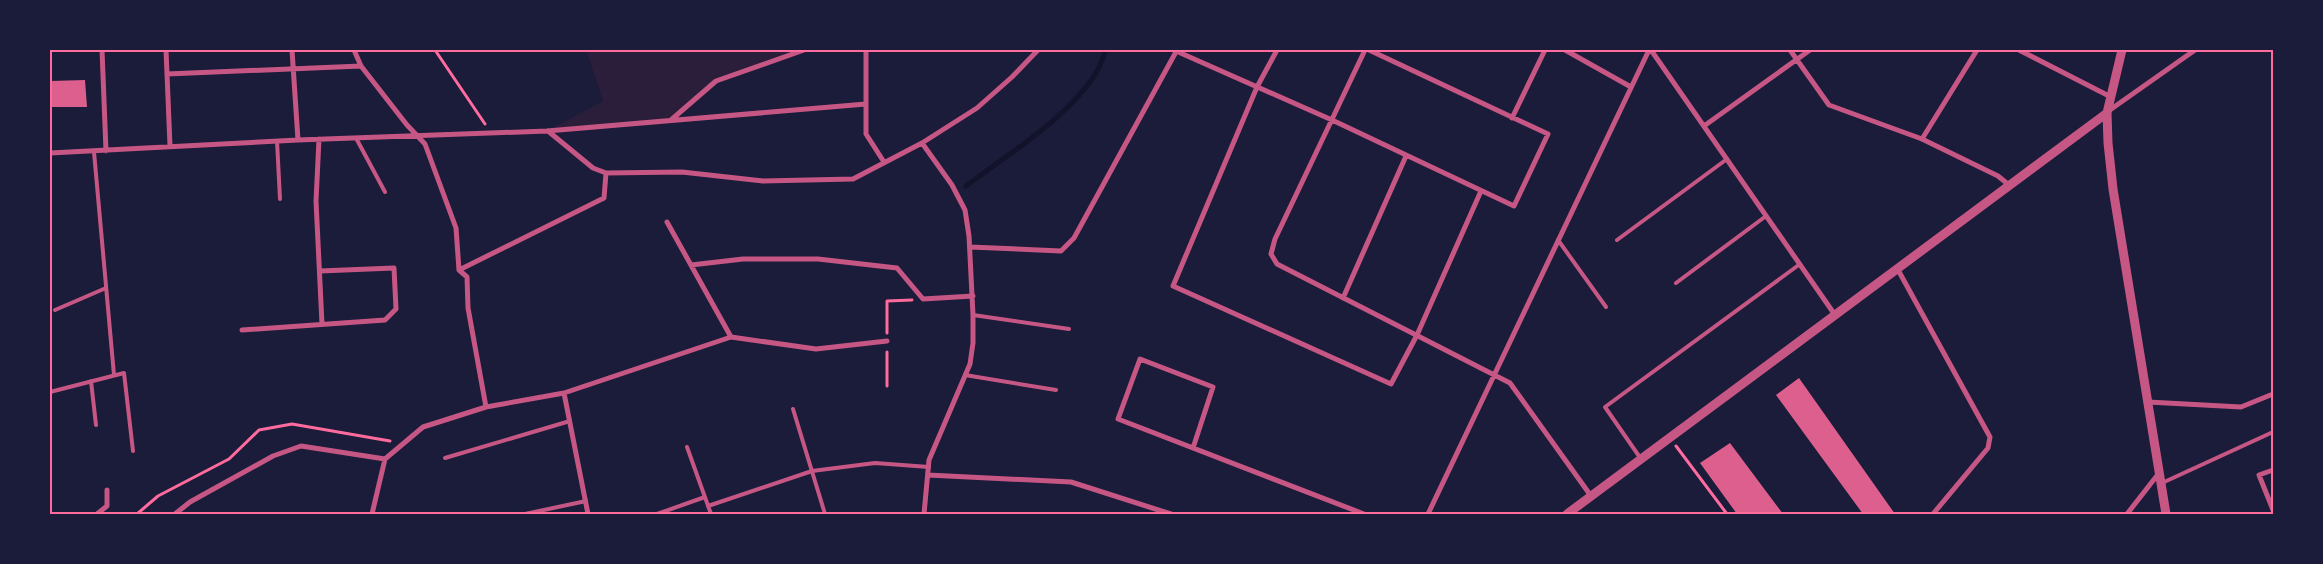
<svg xmlns="http://www.w3.org/2000/svg" width="2323" height="564" font-family="'DejaVu Sans',sans-serif">
	<style>
		.green { fill: #2a1e3b }
		.lines { fill: none; stroke-linecap: round; stroke-linejoin: round }
		.stream { stroke: #12122b; stroke-width: 5 }
		.building { fill: #dd5f8e }
		.path { stroke: #ff6b9d; stroke-width: 3 }
		.service { stroke: #c65784; stroke-width: 4 }
		.minor { stroke: #c65784; stroke-width: 5 }
		.tertiary { stroke: #c65784; stroke-width: 9 }
		.neatline { fill: none; stroke: #ff6b9d; stroke-width: 2 }
	</style>
	<rect width="100%" height="100%" fill="#1b1b3a"/>
	<path class="green" d="M586 50H804L716 81 671 121 547 131 603 101Z"/>
	<g class="lines">
		<path class="stream" d="M966 186C1007 155 1071 116 1097 71 1101 65 1103 57 1106 50"/>
	</g>
	<path class="building" d="M85 80 87 107H50V81Z
		M1799 378 1895 514H1863L1776 395Z
		M1730 443 1783 514H1737L1700 463Z"/>
	<g class="lines">
		<path class="path" d="M435 50 485 124
			M887 333V301L912 300
			M887 352V386
			M1676 446 1727 514
			M137 514 158 496 229 459 259 430 292 424 390 441"/>
		<path class="service" d="M356 138 385 192
			M277 141 280 199
			M94 152 114 375
			M1558 240 1606 307
			M1617 240 1727 159
			M1676 283 1766 216
			M55 310 106 288
			M973 315 1069 329
			M965 375 1056 390
			M91 381 96 425
			M50 392 124 373 133 451
			M793 409 825 514
			M687 447 711 514
			M445 458 570 421
			M1641 459 1605 407 1800 264
			M2162 483 2273 432
			M708 506 812 471 875 463 929 467
			M525 514 586 501
			M657 514 705 497"/>
		<path class="minor" d="M102 50 106 151
			M166 50 170 146
			M292 50 298 140
			M354 50 361 66 407 125 425 144 456 228 459 270 467 277 468 308 486 407
			M866 50V134L884 162
			M1277 50 1257 87 1173 286 1391 384 1417 335 1481 191
			M1365 50 1275 239 1271 254 1277 264 1510 383 1591 496
			M1565 50 1631 87
			M1651 50 1835 315
			M1790 50 1829 105 1922 139 1998 176 2009 185
			M2019 50 2111 97
			M1176 51 1332 120 1514 206 1548 134 1369 50
			M167 74 361 66
			M2107 112 2195 50
			M1512 118 1545 50
			M671 120 716 81 804 50
			M1704 126 1810 50
			M548 131 593 168 606 173 682 172 763 181 853 179 922 143 977 108 1012 77 1038 50
			M319 139 316 201 322 324
			M1922 139 1977 50
			M922 143 952 185 965 210 969 236 973 315V343L970 364 929 460 924 514
			M50 153 298 140 547 131 866 104
			M667 222 731 337
			M970 247 1061 251 1074 238 1177 50
			M691 265 743 259H818L897 268 923 299 973 296
			M1897 268 1990 437 1988 448 1933 514
			M459 270 604 198 606 173
			M1343 298 1406 156
			M242 330 385 320 396 309 394 268 320 271
			M564 393 588 514
			M2148 402 2241 407 2273 394
			M1193 448 1213 387 1140 359 1118 419 1364 514
			M2273 470 2259 475 2273 510
			M928 475 1071 482 1171 514
			M97 514 107 506V490
			M175 514 190 502 273 456 301 446 385 459
			M372 514 385 459 423 427 486 407 564 393 731 337 816 349 887 341
			M1428 514 1649 50
			M2127 514 2159 473"/>
		<path class="tertiary" d="M2122 50 2107 113 2108 143 2113 189 2166 514
			M1567 514 2107 113"/>
	</g>
	<rect width="2323" height="564" fill="none" stroke="#1b1b3a" stroke-width="102"/>
	<rect x="51" y="51" width="2221" height="462" class="neatline"/>
</svg>
